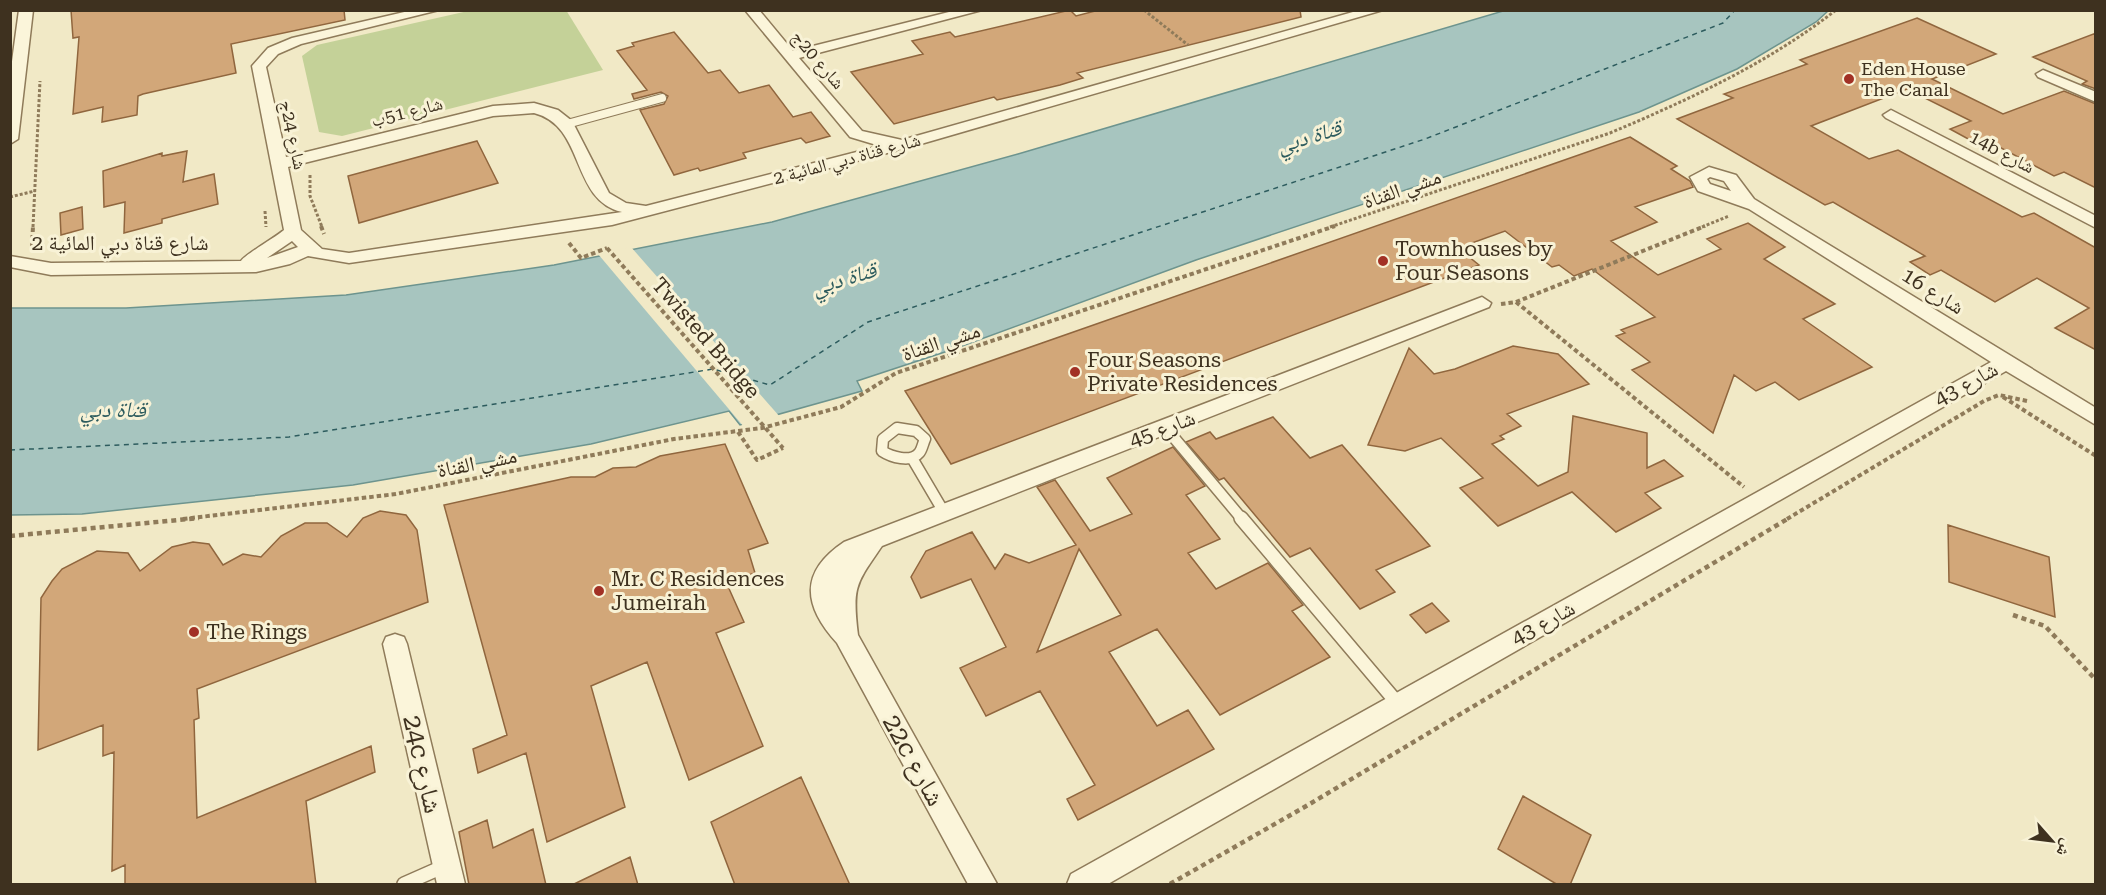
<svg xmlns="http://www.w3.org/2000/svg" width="2106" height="895" font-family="'Roboto Serif','Noto Naskh Arabic',serif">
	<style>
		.green { fill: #c4d198 }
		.water { fill: #a7c5bf; stroke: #6d948e; stroke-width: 1.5 }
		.pier { fill: #f1e9c6 }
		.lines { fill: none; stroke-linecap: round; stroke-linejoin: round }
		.ferry { stroke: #2d5c5e; stroke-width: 1.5; stroke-dasharray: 5 4.5; stroke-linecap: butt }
		.building { fill: #d2a779; stroke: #90663e; stroke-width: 1.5; fill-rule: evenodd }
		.lane-far2-casing { stroke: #8f7b5a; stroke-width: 10 }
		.lane-far1-casing { stroke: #8f7b5a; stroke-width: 13 }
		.lane-casing { stroke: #8f7b5a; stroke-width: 16 }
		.street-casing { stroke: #8f7b5a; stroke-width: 3 }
		.path-far2 { stroke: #8f7b5a; stroke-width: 3; stroke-dasharray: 3 2; stroke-linecap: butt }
		.path-far1 { stroke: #8f7b5a; stroke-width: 4; stroke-dasharray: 4.5 3; stroke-linecap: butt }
		.path { stroke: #8f7b5a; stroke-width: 4.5; stroke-dasharray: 5 4; stroke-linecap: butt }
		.lane-far2 { stroke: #fbf5da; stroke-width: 8 }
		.lane-far1 { stroke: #fbf5da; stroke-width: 10 }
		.lane { stroke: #fbf5da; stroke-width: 13 }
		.street { fill: #fbf5da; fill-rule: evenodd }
		.path-bridge { stroke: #8f7b5a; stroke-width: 4; stroke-dasharray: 4.5 3; stroke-linecap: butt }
		.poi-dot { fill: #a23125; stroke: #f8f2d6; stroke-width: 2 }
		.labels { text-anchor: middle; stroke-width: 6; stroke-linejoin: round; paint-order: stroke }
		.far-street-label { font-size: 18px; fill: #3e311f; stroke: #f8f2d6 }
		.far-poi-label { font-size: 18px; fill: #3e311f; stroke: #f8f2d6; text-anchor: start }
		.street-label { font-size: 21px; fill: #3e311f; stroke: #f8f2d6 }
		.poi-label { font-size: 21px; fill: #3e311f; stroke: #f8f2d6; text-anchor: start }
		.water-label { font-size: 22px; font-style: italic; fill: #2d5c5e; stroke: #f8f2d6 }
		.near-street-label { font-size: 26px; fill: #3e311f; stroke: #f8f2d6 }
	</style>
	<rect width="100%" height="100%" fill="#f1e9c6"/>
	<path class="green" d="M566 10 603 70 342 136 319 132 302 56 317 45 468 11Z"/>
	<path class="water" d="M1503 11H1828L1816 22 1737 69 1639 112 1196 260 954 349 857 381 862 391 740 425 729 411 591 444 353 485 82 514 11 515V308H126L346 295 554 265 772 222 1018 154Z"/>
	<path class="pier" d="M631 247 780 417 744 427 598 254Z"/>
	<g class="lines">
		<path class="ferry" d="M10 450 289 437 713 369 770 385 868 322 1425 139 1723 23 1735 10"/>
	</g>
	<path class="building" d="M71 10H344L345 20 231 44 236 73 143 94 138 96 137 115 102 122 103 107 73 114 79 37 73 38Z
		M1070 10 1076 16 1099 10H1300L1301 17 1077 73 1083 78 1060 85 997 100 994 97 894 124 851 72 923 54 912 41 950 32 955 37Z
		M1917 18 1996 54 1932 79 2003 114 2064 91 2096 104V188L2064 172 2054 176 1990 142 1981 146 1950 129 1971 121 1907 89 1811 126 1869 159 1898 150 2022 217 2034 213 2096 248V350L2055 328 2089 308 2037 278 1995 302 1941 270 1930 275 1910 262 1925 256 1833 202 1825 205 1677 119 1733 98 1724 94 1807 64 1800 60Z
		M674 32 708 73 720 70 739 93 769 85 793 117 811 112 830 136 806 143 801 138 743 153 746 158 700 171 698 168 674 175 640 110 664 104 668 96 661 92 634 99 632 94 647 90 617 51 634 46 632 43Z
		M2096 33V89L2082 84 2087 81 2033 57Z
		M1630 137 1677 166 1671 169 1690 181 1693 187 1635 207 1657 222 1611 241 1658 275 1721 249 1707 239 1748 223 1785 247 1764 259 1835 304 1803 319 1872 367 1799 400 1775 382 1756 391 1734 375 1713 433 1632 370 1650 362 1616 336 1625 333 1621 330 1655 317 1592 269 1574 276 1559 265 1552 267 1505 231 1458 248 1479 265 951 464 905 391Z
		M477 141 498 183 359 223 348 176Z
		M187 151 183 182 214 174 218 204 162 219V223L124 233 125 202 104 207 103 171 162 153V156Z
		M82 207 83 229 61 235 60 213Z
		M1513 346 1558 354 1589 384 1507 414 1521 426 1500 436 1504 439 1492 444 1538 486 1568 472 1573 416 1647 433V468L1664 460 1683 476 1645 493 1661 508 1616 532 1572 492 1498 526 1460 488 1483 478 1441 438 1405 451 1368 445 1409 348 1434 374 1455 369Z
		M1273 417 1310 458 1342 445 1430 546 1376 570 1395 592 1360 609 1310 548 1290 557 1224 478 1219 480 1186 442 1210 432 1216 439Z
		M725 444 768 543 748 550 755 573 726 582 744 622 716 633 763 746 689 780 647 662 591 686 625 807 547 842 526 753 478 773 473 749 507 735 444 505 571 477H595L613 468 636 467 660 456Z
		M1173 447 1205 486 1186 495 1220 539 1188 553 1216 589 1268 563 1303 605 1292 611 1330 657 1220 715 1157 629 1109 652 1157 726 1188 710 1214 749 1078 820 1067 799 1095 785 1040 691 986 716 960 668 1006 647 971 579 921 598 911 577 926 551 972 532 995 569 1005 554 1029 563 1076 545 1037 487 1055 480 1090 531 1132 514 1107 478ZM1079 549 1121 615 1037 652Z
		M380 511 406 515 417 530 428 602 197 689 199 718 194 720 197 818 371 746 375 772 306 801 316 885H125V865L112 871 114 752 103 756V725L38 750 41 598 52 581 62 569 97 551 128 553 140 571 172 547 193 542 209 544 223 565 243 554 261 557 281 536 305 523H327L347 537 363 518Z
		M1948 525 2049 557 2055 617 1949 582Z
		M1432 603 1449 621 1426 633 1410 615Z
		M801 777 850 885H735L711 822Z
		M1523 796 1591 835 1570 885H1558L1498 849Z
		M487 820 493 848 533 829 546 885H469L459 832Z
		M630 857 638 885H572Z"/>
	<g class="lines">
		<defs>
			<path id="lane-far2" d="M567 124 662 98"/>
			<path id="lane-far1" d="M1165 427 1242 519
				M897 428 916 431 925 439C923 443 922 450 919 453 911 463 891 457 882 451L883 439Z
				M912 458 945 514"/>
			<path id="lane" d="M1241 518 1399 705
				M404 884 447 865"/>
			<path id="street" d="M19 10H33L18 139 10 144V76Z
				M413 10H439L301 44 278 54 266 67 286 157 493 106 534 103 558 110 572 121 609 193 626 203 646 206 880 146 850 137 745 10H759L793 51 957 10H982L799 58 862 131 902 140 1360 10H1383L914 146 612 225 349 263 308 256 290 264 256 272 51 275 10 267V256L51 263 241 261C243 256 276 237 284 230L252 66 268 48 292 38ZM534 113C586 126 570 200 622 212L349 253 322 249 301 230 288 167 493 116ZM292 241 298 247 267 258Z
				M2043 70 2096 92V102L2038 77 2036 74Z
				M1891 110 2096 216V228L1886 118 1883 115Z
				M1709 167 1736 175 1754 199 2096 408V425L2006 371 1108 884H1067L1071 874 1991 362 1749 209 1698 191 1690 177ZM1710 177 1724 181 1731 191 1710 184 1707 179Z
				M1482 297 1491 303 1489 307 882 546C856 584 852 586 858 635L997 884H968L837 643C803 606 799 572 844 542Z
				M395 634 404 637 407 644 465 884H437L383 644 386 637Z"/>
		</defs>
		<use href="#lane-far2" class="lane-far2-casing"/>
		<use href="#lane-far1" class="lane-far1-casing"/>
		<use href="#lane" class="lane-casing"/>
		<use href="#street" class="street-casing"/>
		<path class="path-far2" d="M1144 10 1188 45
			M310 175V196L322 227
			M10 197 35 191
			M265 211 266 227
			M33 227 40 81
			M1330 227 1610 133C1690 99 1767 64 1836 10
			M1702 227 1729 216"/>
		<path class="path-far1" d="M321 226 324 234
			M569 243 581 258 607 248
			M32 247 33 226
			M1516 302 1744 487
			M1501 304 1516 302 1705 226
			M2003 397 2096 456
			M738 432 757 460 783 448
			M183 519 396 494 674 439 762 428 841 407 896 373 1335 226
			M1787 519 1984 401 1999 395 2027 401"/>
		<path class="path" d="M10 536 199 518
			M2013 615 2045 626 2096 680
			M1170 884 1308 805 1789 518"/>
		<use href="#lane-far2" class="lane-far2"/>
		<use href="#lane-far1" class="lane-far1"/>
		<use href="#lane" class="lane"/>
		<use href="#street" class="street"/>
		<path class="path-bridge" d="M607 248 783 448"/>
	</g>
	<g class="poi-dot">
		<circle cx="1849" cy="79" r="6"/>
		<circle cx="1383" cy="261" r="6"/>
		<circle cx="1075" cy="372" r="6"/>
		<circle cx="599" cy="591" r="6"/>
		<circle cx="194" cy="632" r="6"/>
	</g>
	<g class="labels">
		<g class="far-street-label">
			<text transform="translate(818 60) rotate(49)" y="6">شارع 20ج</text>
			<text transform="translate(407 112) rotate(-14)" y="6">شارع 51ب</text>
			<text transform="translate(293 135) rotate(78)" y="6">شارع 24ج</text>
			<text transform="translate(2002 152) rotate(28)" y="6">14b شارع</text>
			<text transform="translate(847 159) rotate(-15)" y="6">شارع قناة دبي المائية 2</text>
		</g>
		<g class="far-poi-label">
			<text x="1861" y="75">Eden House<tspan x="1861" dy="21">The Canal</tspan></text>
		</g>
		<g class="street-label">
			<text transform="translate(1402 189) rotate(-19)" y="7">مشي القناة</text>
			<text x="120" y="250">شارع قناة دبي المائية 2</text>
			<text transform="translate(1933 291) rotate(32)" y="7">شارع 16</text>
			<text transform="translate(706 338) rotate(49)" y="7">Twisted Bridge</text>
			<text transform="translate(941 342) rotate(-18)" y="7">مشي القناة</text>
			<text transform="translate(1966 384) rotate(-29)" y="7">شارع 43</text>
			<text transform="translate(1162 429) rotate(-21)" y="7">شارع 45</text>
			<text transform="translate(477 463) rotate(-11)" y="7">مشي القناة</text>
			<text transform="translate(1543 623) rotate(-29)" y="7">شارع 43</text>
		</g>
		<g class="poi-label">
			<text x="1395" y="256">Townhouses by<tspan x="1395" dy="24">Four Seasons</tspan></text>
			<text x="1087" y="367">Four Seasons<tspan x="1087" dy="24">Private Residences</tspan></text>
			<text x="611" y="586">Mr. C Residences<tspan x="611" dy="24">Jumeirah</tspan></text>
			<text x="206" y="639">The Rings</text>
		</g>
		<g class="water-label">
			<text transform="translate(1309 136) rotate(-17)" y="8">قناة دبي</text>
			<text transform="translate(844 278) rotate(-17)" y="8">قناة دبي</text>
			<text x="113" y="417">قناة دبي</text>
		</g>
		<g class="near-street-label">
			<text transform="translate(914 760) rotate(61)" y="9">22c شارع</text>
			<text transform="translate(423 764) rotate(77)" y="9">24c شارع</text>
		</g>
	</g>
	<rect width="2106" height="895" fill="none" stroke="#3e311f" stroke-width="24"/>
	<g transform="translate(2052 841) rotate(118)" stroke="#f8f2d6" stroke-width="4.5" paint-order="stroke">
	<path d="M0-4.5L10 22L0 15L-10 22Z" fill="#3e311f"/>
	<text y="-9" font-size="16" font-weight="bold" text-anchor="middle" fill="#3e311f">ش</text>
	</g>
</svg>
